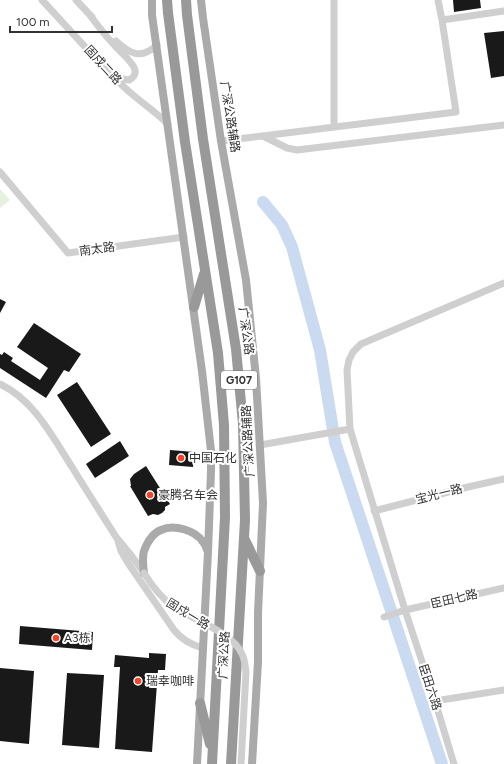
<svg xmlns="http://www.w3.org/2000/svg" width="504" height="764" font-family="Figtree,'Noto Sans SC',sans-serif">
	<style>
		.green { fill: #e5f0df }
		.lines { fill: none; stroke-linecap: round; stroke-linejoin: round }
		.river { stroke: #cadaf0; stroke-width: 12 }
		.building { fill: #191919 }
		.minor { stroke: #cfcfcf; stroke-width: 7 }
		.major { stroke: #aaa; stroke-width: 8 }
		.highway { stroke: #999; stroke-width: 10 }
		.minor-bridge { stroke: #cfcfcf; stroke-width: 7 }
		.poi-dot { fill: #f64227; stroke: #fff; stroke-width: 1.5 }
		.labels { text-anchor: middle; stroke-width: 4; stroke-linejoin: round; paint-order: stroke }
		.shield { fill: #fff; stroke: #707070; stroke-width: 1 }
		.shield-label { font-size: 11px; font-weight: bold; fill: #323232 }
		.street-label { font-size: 12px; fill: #323232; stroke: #fff }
		.poi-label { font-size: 12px; fill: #323232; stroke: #fff; text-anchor: start }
	</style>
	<rect width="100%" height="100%" fill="#fff"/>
	<path class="green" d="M0 189 10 200 0 208Z"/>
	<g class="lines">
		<path class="river" d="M263 202 282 225 292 247 320 350 335 442 442 764"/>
	</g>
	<path class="building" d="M453 0H480L481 8 454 12Z
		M504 31V76L491 78 484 33Z
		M0 299 6 302 0 313Z
		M34 323 81 354 69 372 64 370 46 398 0 368V354L2 355 4 352 13 358 11 361 40 380 48 368 17 347Z
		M77 382 111 434 91 447 57 395Z
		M120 441 129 456 95 478 86 464Z
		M170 450 194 452 193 467 169 465Z
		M146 466 170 504 165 507V510L162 513 158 515 153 514 148 516 130 486H131L130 479 134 474Z
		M20 626 93 632 92 650 19 644Z
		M149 653 166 654 165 670H158L152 752 115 749 120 667H114L115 655 149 658Z
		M0 668 34 671 29 744 0 741Z
		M67 673 104 675 99 748 62 745Z"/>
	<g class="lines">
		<path class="minor" d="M42 0C70 30 96 60 125 88 139 101 155 111 168 124
			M76 0 92 17
			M438 0 442 20 504 11
			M89 14C100 29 112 44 126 57 129 61 134 65 135 70 136 75 133 78 129 80L122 79 117 74
			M116 41C130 54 141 60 157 45
			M334 127V0
			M263 136 287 148 297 150 504 125
			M221 141 456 112 442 20
			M0 172 68 253 184 237
			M0 384C34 400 52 436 72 467 86 490 101 513 116 537L131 555 144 573
			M260 445 350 429
			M374 511 468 487 504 479
			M118 541 121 551 128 563 174 630C182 640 191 645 203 648
			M384 617 405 610 504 588
			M435 701 504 690
			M454 764 435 701 405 610 350 429 347 370 349 360 353 352 361 344 504 283"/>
		<path class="major" d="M152 0V15L202 371 211 451V471L208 552 197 764
			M201 0 203 18 221 141 246 280 256 378 263 503 258 613V662L252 764
			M144 573C143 565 142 558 144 551 147 543 153 533 161 530 174 524 195 530 203 542 205 544 206 547 207 550"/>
		<path class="highway" d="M167 0 168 13 185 142 218 353 224 425 225 517 212 764
			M186 0 187 15 203 139 236 349 243 424 245 520 231 764
			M194 307 204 274
			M244 538 260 571
			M200 703 210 744"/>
		<path class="minor-bridge" d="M144 573C152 586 161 598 174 607 194 620 232 632 242 654 245 660 245 666 246 672L241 764"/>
	</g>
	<g class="poi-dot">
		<circle cx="181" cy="458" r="4"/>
		<circle cx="150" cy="495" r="4"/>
		<circle cx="56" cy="638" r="4"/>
		<circle cx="138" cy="681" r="4"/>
	</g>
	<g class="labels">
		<rect class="shield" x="221" y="371" width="36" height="18" rx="3"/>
		<g class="shield-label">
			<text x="239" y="384">G107</text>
		</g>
		<g class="street-label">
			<text transform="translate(103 65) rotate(47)" y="4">固戍二路</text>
			<text transform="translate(230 117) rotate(81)" y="4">广深公路辅路</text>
			<text transform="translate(97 249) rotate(-8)" y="4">南太路</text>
			<text transform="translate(246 331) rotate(82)" y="4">广深公路</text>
			<text transform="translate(248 441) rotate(-93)" y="4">广深公路辅路</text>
			<text transform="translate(439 494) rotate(-14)" y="4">宝光一路</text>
			<text transform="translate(454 599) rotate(-13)" y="4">臣田七路</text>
			<text transform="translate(188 614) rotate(31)" y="4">固戍一路</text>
			<text transform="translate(224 655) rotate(-87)" y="4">广深公路</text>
			<text transform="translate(430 687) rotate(72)" y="4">臣田六路</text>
		</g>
		<g class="poi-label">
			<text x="189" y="462">中国石化</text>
			<text x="158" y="499">豪腾名车会</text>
			<text x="64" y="642">A3栋</text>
			<text x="146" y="685">瑞幸咖啡</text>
		</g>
	</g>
	<path d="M10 26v6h102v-6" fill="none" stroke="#323232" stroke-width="2"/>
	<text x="16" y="26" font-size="12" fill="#323232" stroke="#ffffff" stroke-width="3" paint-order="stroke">100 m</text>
</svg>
